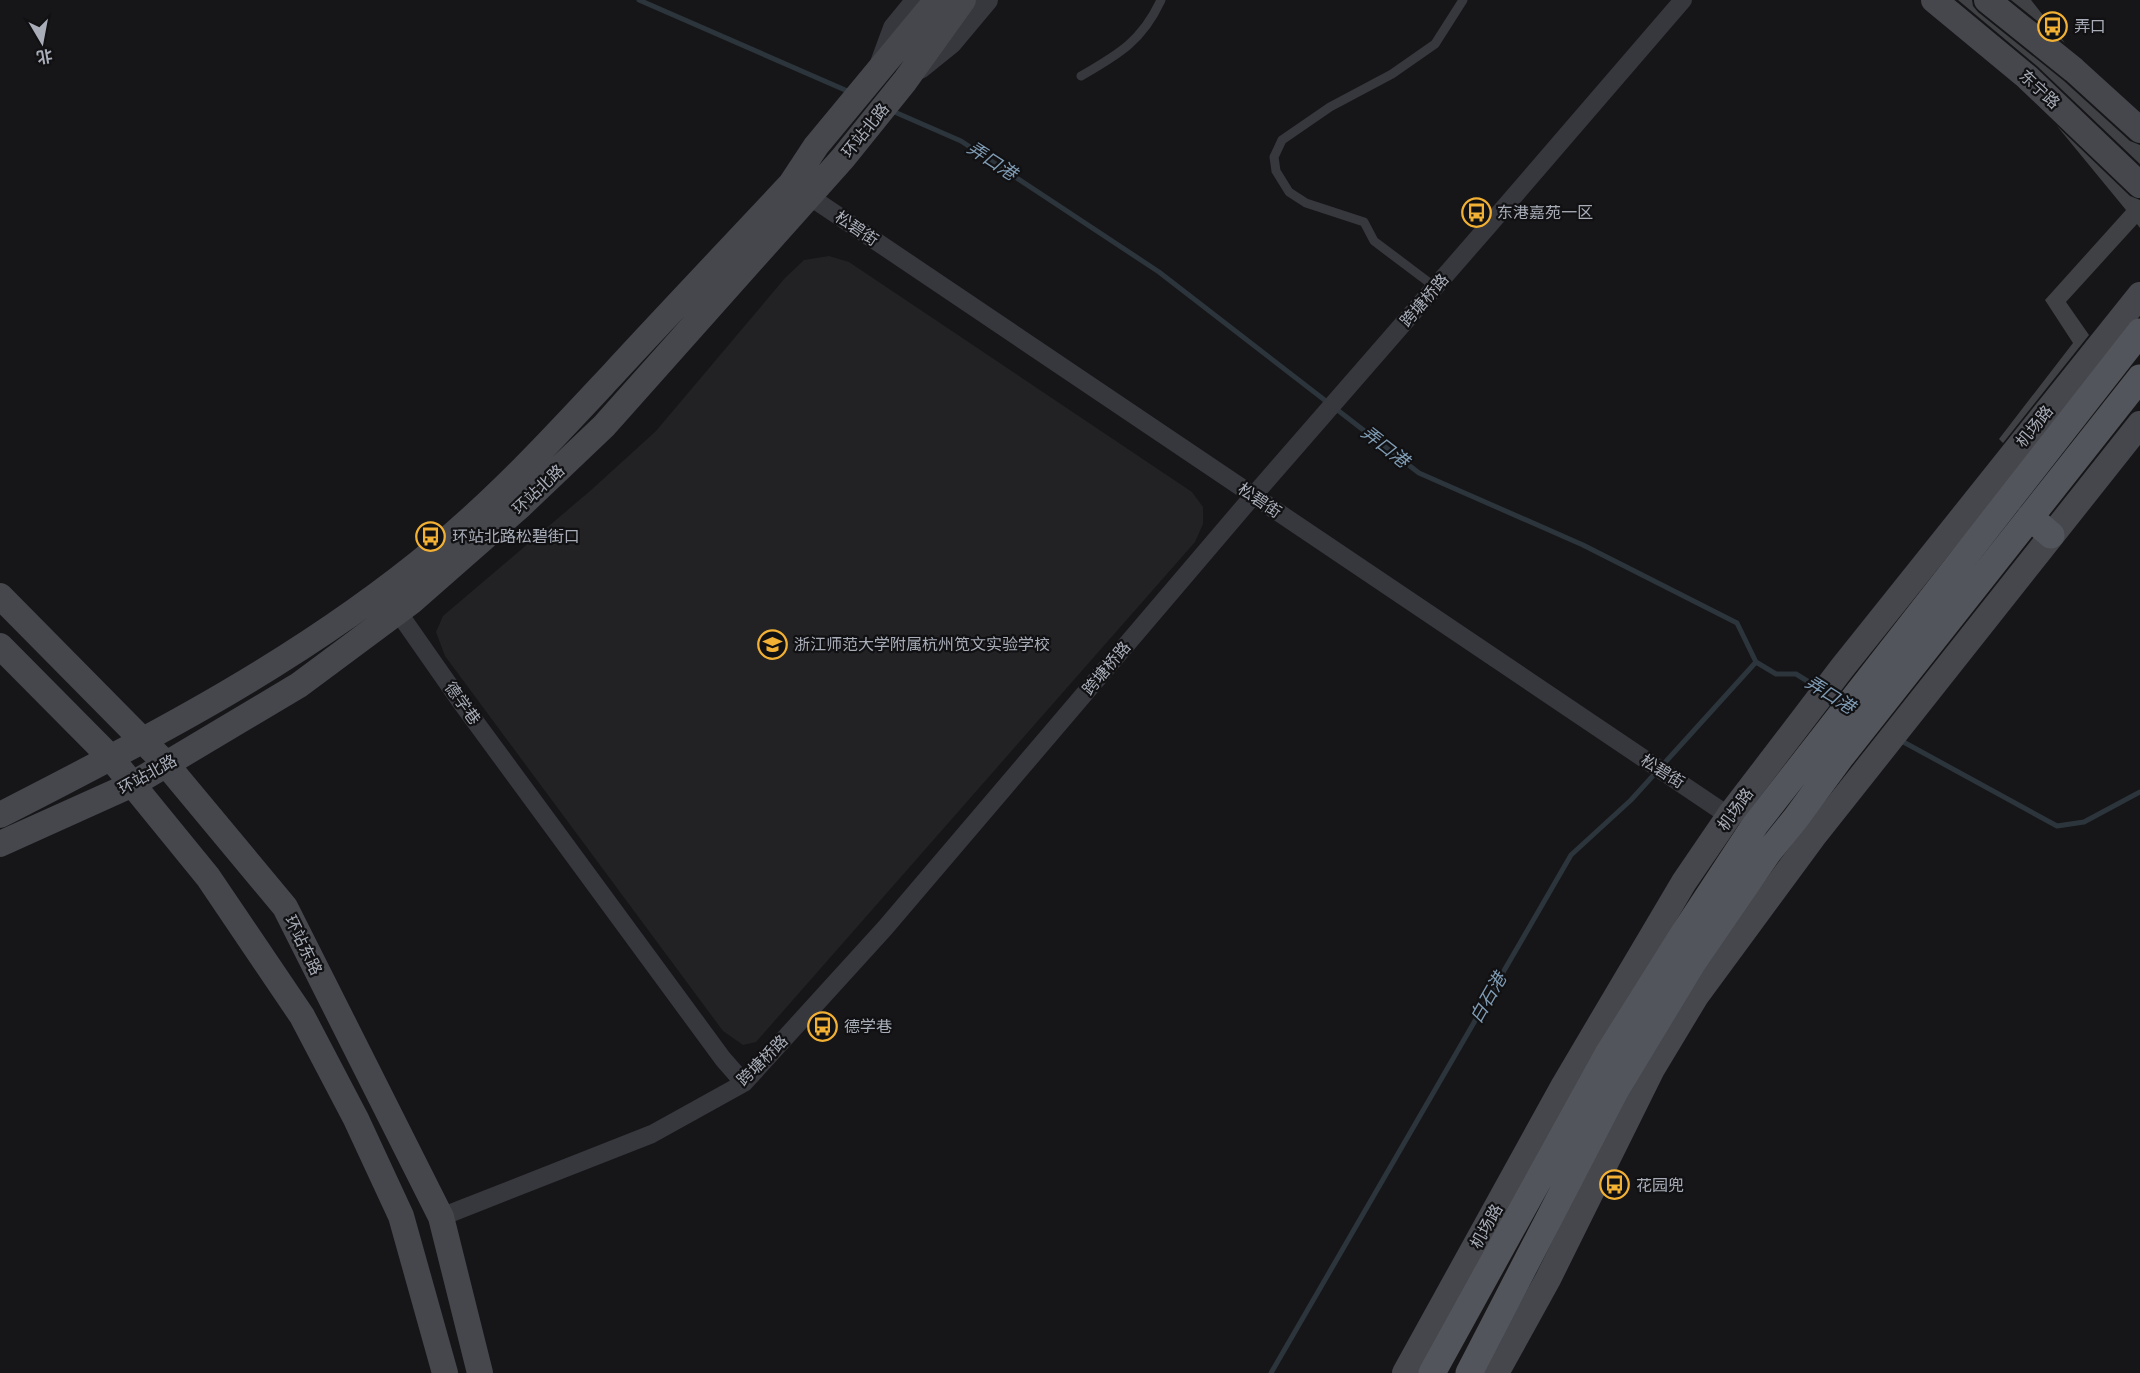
<svg xmlns="http://www.w3.org/2000/svg" width="2140" height="1373" font-family="Ubuntu,'Noto Sans SC',sans-serif">
	<style>
		.built { fill: #222225 }
		.lines { fill: none; stroke-linecap: round; stroke-linejoin: round }
		.stream { stroke: #2c353c; stroke-width: 5 }
		.building { fill: #404145 }
		.service { stroke: #37383d; stroke-width: 9 }
		.minor { stroke: #37383d; stroke-width: 18 }
		.tertiary { stroke: #37383d; stroke-width: 22 }
		.secondary { stroke: #45474d; stroke-width: 26 }
		.primary { stroke: #53555c; stroke-width: 27 }
		.labels { text-anchor: middle; stroke-width: 4.5; stroke-linejoin: round; paint-order: stroke }
		.poi-label { font-size: 16px; fill: #a8adb8; stroke: #111113; text-anchor: start }
		.street-label { font-size: 16px; fill: #a8adb8; stroke: #111113 }
		.water-label { font-size: 18px; font-style: italic; fill: #7f9bb3; stroke: #111113 }
	</style>
	<rect width="100%" height="100%" fill="#161618"/>
	<path class="built" d="M829 256 849 262 1192 492 1203 507V524L1195 542 756 1042 743 1045 723 1031 445 656 436 632 443 616 590 491 656 431 785 278 804 260Z"/>
	<g class="lines">
		<path class="stream" d="M639 0 852 93
			M890 110 961 141 1159 272 1419 473 1583 545 1737 623 1756 662 1776 674H1796L1817 687
			M1898 739 2057 826 2084 822 2140 792
			M1271 1373 1571 855 1631 800 1756 662"/>
	</g>
	<path class="building" d="M1958 0H1972L1973 6 1978 12 2064 81 2130 141 2140 145V164L2037 66Z
		M2011 0H2031L2065 43Z
		M2057 126 2130 196 2140 200V228L2137 224 2066 302 2089 335 2003 443 1999 439 2073 343 2045 300 2126 210Z"/>
	<g class="lines">
		<path class="service" d="M1081 76C1119 54 1142 41 1161 0
			M1435 287 1374 241 1364 222 1306 203 1289 192 1276 171 1274 157 1282 140 1330 107 1392 74 1435 44 1463 0"/>
		<path class="minor" d="M800 190 1729 816
			M398 612 463 705 723 1059 744 1083
			M441 1217 652 1134 744 1083 885 928 1253 496 1490 224 1683 0"/>
		<path class="tertiary" d="M880 66 894 28 917 0
			M920 68 951 43 987 0"/>
		<path class="secondary" d="M1934 0 2027 77 2140 185
			M1987 0 2074 70 2140 130
			M0 596 166 764 285 907 441 1217 480 1373
			M0 646 111 758 208 877 302 1016 356 1119 401 1216 445 1373
			M0 815C153 737 305 658 437 548 501 495 556 435 612 375 671 311 732 247 791 184L816 146 937 0
			M0 844 133 784 299 685 412 601 519 507 604 426 843 158 905 81 963 0
			M1405 1373 1564 1085 1684 882 1729 816 1842 668 2140 295
			M1496 1373 1548 1279 1652 1069 1696 996 1813 837 2140 424"/>
		<path class="primary" d="M2030 517 2051 535
			M1432 1373 1608 1054 1684 933 1755 825 2140 332
			M1469 1373 1615 1091 1693 962 1767 854 1796 818 1840 758 2140 378"/>
	</g>
	<defs>
		<symbol id="bus-ring" viewBox="-11 -11 22 22"><circle r="9.5" fill="#111113" stroke="#f2b134" stroke-width="1.5"/><path d="M-5-6H5V4H4V6H2V4H-2V6H-4V4H-5ZM-3.5-4V0h7V-4ZM-3.5 1.2v1.5H-2V1.2ZM2 1.2v1.5H3.5V1.2Z" fill="#f2b134"/></symbol>
		<symbol id="school-ring" viewBox="-11 -11 22 22"><circle r="9.5" fill="#111113" stroke="#f2b134" stroke-width="1.5"/><path d="M0-5L7-2L0 1L-7-2ZM-4 1L0 2.5L4 1V4Q0 6-4 4Z" fill="#f2b134"/></symbol>
	</defs>
	<g fill-rule="evenodd">
		<use href="#bus-ring" x="2036" y="10" width="33" height="33"/>
		<use href="#bus-ring" x="1460" y="196" width="33" height="33"/>
		<use href="#bus-ring" x="414" y="520" width="33" height="33"/>
		<use href="#school-ring" x="756" y="628" width="33" height="33"/>
		<use href="#bus-ring" x="806" y="1010" width="33" height="33"/>
		<use href="#bus-ring" x="1598" y="1168" width="33" height="33"/>
	</g>
	<g class="labels">
		<g class="poi-label">
			<text x="2074" y="32">弄口</text>
			<text x="1497" y="218">东港嘉苑一区</text>
			<text x="452" y="542">环站北路松碧街口</text>
			<text x="794" y="650">浙江师范大学附属杭州笕文实验学校</text>
			<text x="844" y="1032">德学巷</text>
			<text x="1636" y="1191">花园兜</text>
		</g>
		<g class="street-label">
			<text transform="translate(2040 89) rotate(43)" y="6">东宁路</text>
			<text transform="translate(865 130) rotate(-51)" y="6">环站北路</text>
			<text transform="translate(857 228) rotate(34)" y="6">松碧街</text>
			<text transform="translate(1424 300) rotate(-49)" y="6">跨塘桥路</text>
			<text transform="translate(2034 426) rotate(-51)" y="6">机场路</text>
			<text transform="translate(538 489) rotate(-43)" y="6">环站北路</text>
			<text transform="translate(1260 500) rotate(34)" y="6">松碧街</text>
			<text transform="translate(1106 668) rotate(-50)" y="6">跨塘桥路</text>
			<text transform="translate(463 703) rotate(54)" y="6">德学巷</text>
			<text transform="translate(1663 771) rotate(32)" y="6">松碧街</text>
			<text transform="translate(147 774) rotate(-29)" y="6">环站北路</text>
			<text transform="translate(1735 809) rotate(-54)" y="6">机场路</text>
			<text transform="translate(304 945) rotate(64)" y="6">环站东路</text>
			<text transform="translate(762 1060) rotate(-45)" y="6">跨塘桥路</text>
			<text transform="translate(1486 1226) rotate(-61)" y="6">机场路</text>
		</g>
		<g class="water-label">
			<text transform="translate(992 161) rotate(33)" y="6">弄口港</text>
			<text transform="translate(1385 447) rotate(38)" y="6">弄口港</text>
			<text transform="translate(1830 695) rotate(32)" y="6">弄口港</text>
			<text transform="translate(1488 998) rotate(-60)" y="6">白石港</text>
		</g>
	</g>
	<g transform="translate(42 42) rotate(170)" stroke="#111113" stroke-width="4.5" paint-order="stroke">
	<path d="M0-4.5L10 22L0 15L-10 22Z" fill="#a8adb8"/>
	<text y="-9" font-size="16" font-weight="bold" text-anchor="middle" fill="#a8adb8">北</text>
	</g>
</svg>
